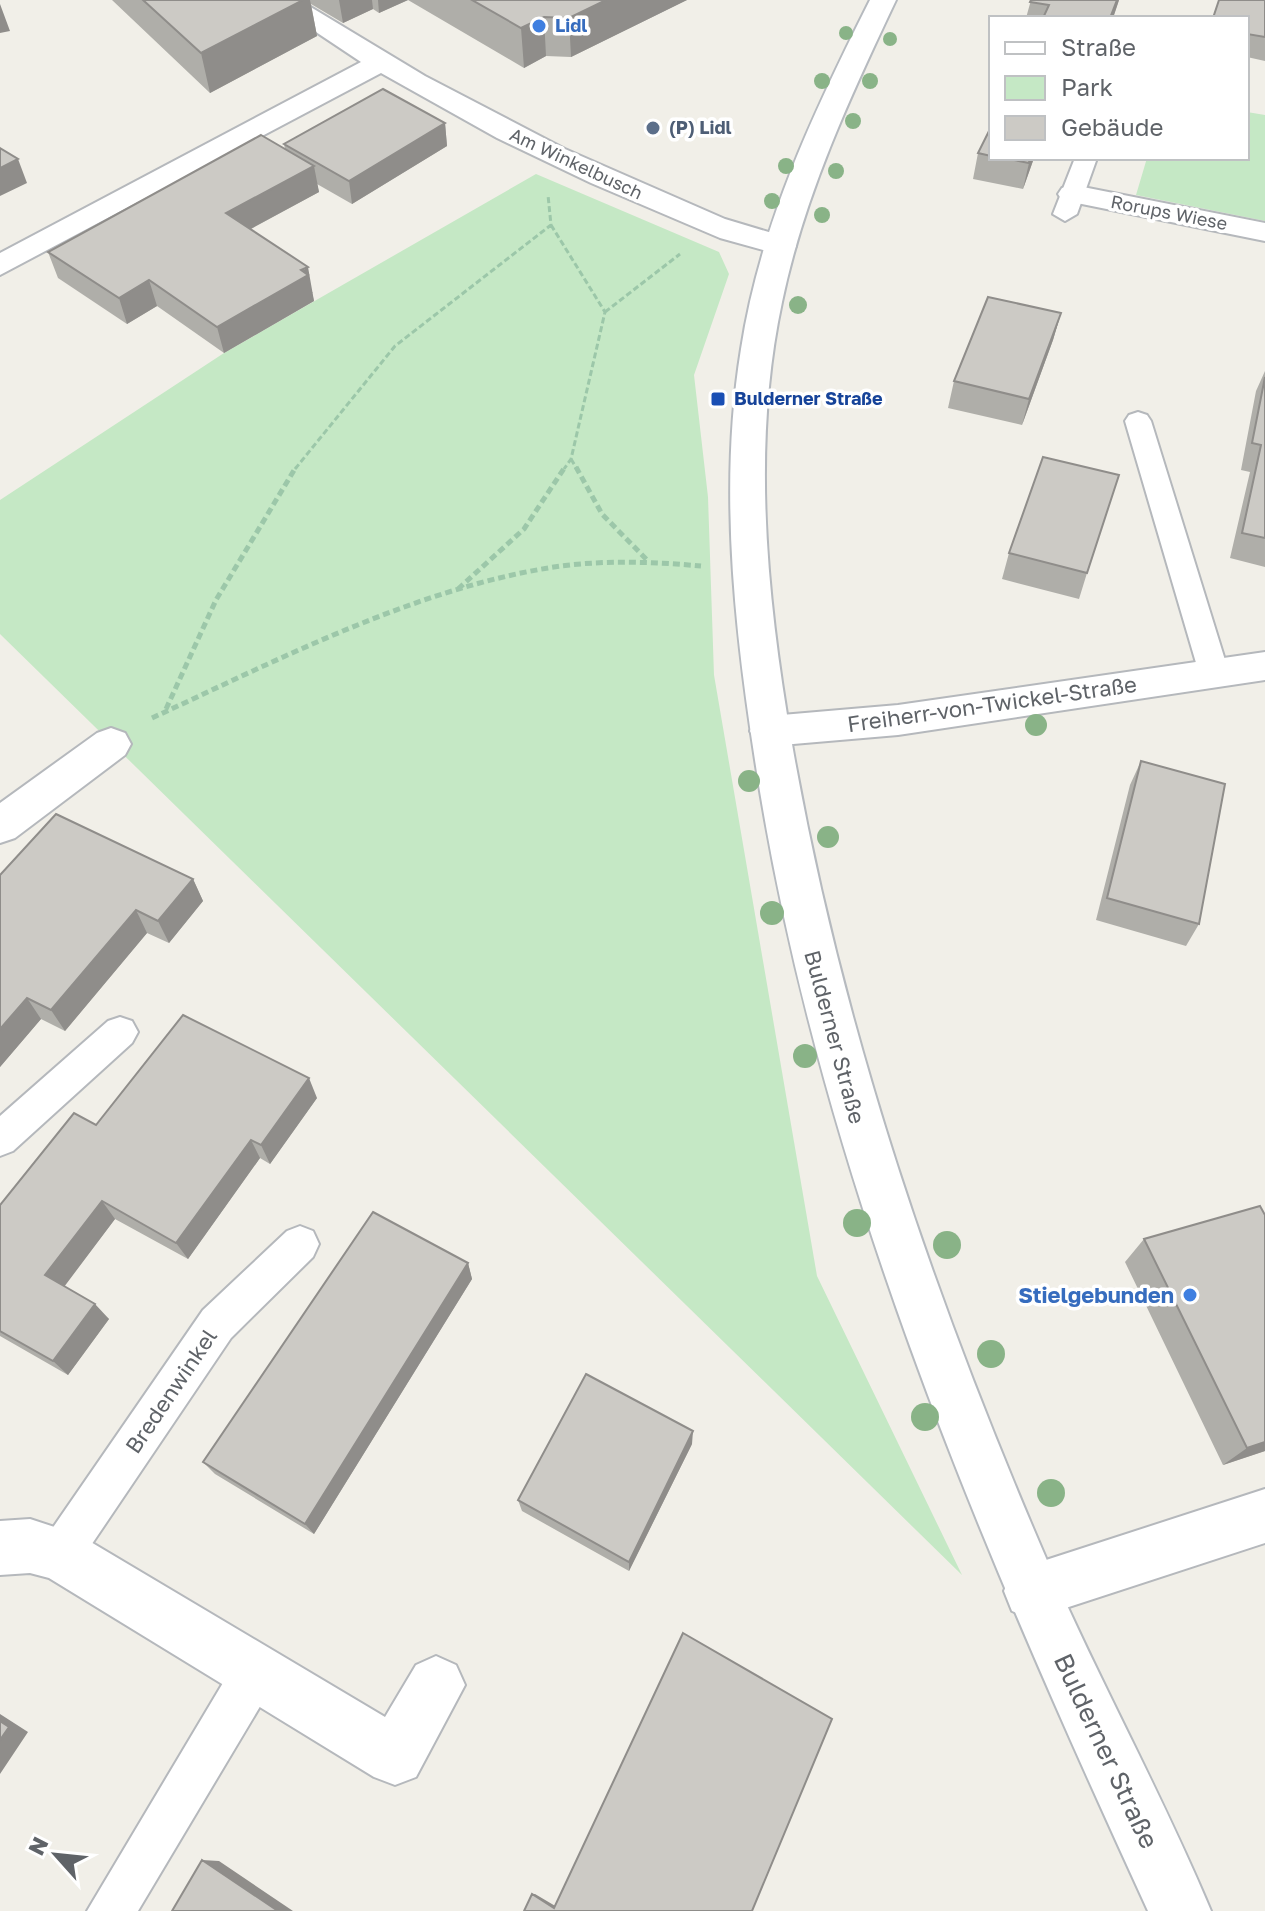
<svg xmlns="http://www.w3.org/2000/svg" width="1265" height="1911" font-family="'Golos Text',sans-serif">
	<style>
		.green { fill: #c5e8c5 }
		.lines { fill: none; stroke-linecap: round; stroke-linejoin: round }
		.lane-casing { stroke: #b5b8bc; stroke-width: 4 }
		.street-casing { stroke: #b5b8bc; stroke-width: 4 }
		.secondary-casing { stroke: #b6babf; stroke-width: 4 }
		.path-far1 { stroke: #9cc7a9; stroke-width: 3; stroke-dasharray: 6 3; stroke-linecap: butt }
		.path { stroke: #9cc7a9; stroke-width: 5; stroke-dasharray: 7 4; stroke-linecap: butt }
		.lane { fill: #fff; fill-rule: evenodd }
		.street { fill: #fff; fill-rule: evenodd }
		.secondary { fill: #fff; fill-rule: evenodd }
		.tree { fill: #89b387 }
		.wall { fill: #afaea9 }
		.shaded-wall { fill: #8f8d8a }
		.building { fill: #cccac5; stroke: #8f8d8a; stroke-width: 2 }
		.shop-dot { fill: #3f7fe0; stroke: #fff; stroke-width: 3 }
		.service-dot { fill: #5c6f8a; stroke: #fff; stroke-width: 3 }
		.transit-dot { fill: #1a4fb4; stroke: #fff; stroke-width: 3 }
		.labels { text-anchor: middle; stroke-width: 7; stroke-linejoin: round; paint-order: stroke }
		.far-shop-label { font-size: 18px; font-weight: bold; fill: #366cbe; stroke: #fff; text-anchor: start }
		.far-service-label { font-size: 18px; font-weight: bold; fill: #4e5e75; stroke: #fff; text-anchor: start }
		.far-street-label { font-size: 18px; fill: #5f6368; stroke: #fff }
		.far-transit-label { font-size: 18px; font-weight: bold; fill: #164399; stroke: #fff; text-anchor: start }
		.street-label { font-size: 22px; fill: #5f6368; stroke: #fff }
		.shop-label { font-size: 22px; font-weight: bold; fill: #366cbe; stroke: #fff; text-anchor: end }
		.near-street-label { font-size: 26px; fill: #5f6368; stroke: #fff }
	</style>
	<rect width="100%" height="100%" fill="#f1efe8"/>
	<path class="green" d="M1247 112 1265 115V221L1136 195 1147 158H1247Z
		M536 174 719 252 729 274 694 375 708 497 714 675 817 1276 962 1575 0 634V500L224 353Z"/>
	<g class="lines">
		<defs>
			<path id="lane" d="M1075 158H1097L1077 214 1065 221 1053 214Z
				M1138 412 1147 415 1151 421 1229 673 1225 681 1214 684 1203 681 1199 673 1125 421 1129 415Z
				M120 1017 132 1021 138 1032 132 1043 13 1151 0 1156V1116L108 1021Z
				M300 1226 313 1231 319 1244 313 1257 231 1338 75 1569 60 1575 45 1569 39 1554 45 1539 203 1310 287 1231Z
				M255 1650 271 1656 277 1672 271 1688 138 1911H87L239 1656Z"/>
			<path id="street" d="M268 0H299L425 76 565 149 725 219 792 239 796 246 792 253 781 255 720 238 591 183 497 138 381 73 0 275V253L361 62Z
				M1073 185 1265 223V241L1062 200 1058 194 1062 188Z
				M1265 652V680L898 735 770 746 756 742 750 731 756 720 770 716 898 705Z
				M111 728 125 733 131 744 125 755 15 838 0 843V803L97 733Z
				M1265 1489V1543L1032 1619 1012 1611 1004 1591 1012 1571Z
				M30 1519 79 1535 385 1717 416 1665 436 1656 456 1665 465 1685 416 1777 395 1785 374 1777 49 1578 30 1573 0 1575V1521Z"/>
			<path id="secondary" d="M870 0H896C850 97 804 196 782 302 751 446 767 601 792 744 842 1031 936 1305 1052 1572 1102 1686 1163 1796 1211 1911H1148C978 1541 817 1166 755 760 734 625 719 484 741 349 760 225 814 111 870 0Z"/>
		</defs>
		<use href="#lane" class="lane-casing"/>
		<use href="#street" class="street-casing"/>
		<use href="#secondary" class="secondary-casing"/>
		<path class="path-far1" d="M551 225 605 312 571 459 564 469
			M605 312 680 254
			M571 459 577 469
			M295 469 395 346 551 225 548 195"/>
		<path class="path" d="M576 467 602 514 648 561
			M458 589 524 529 565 467
			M166 709 216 600 296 467
			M152 718C280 659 420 586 561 566 608 560 655 562 701 566"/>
		<use href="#lane" class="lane"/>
		<use href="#street" class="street"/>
		<use href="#secondary" class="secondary"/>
	</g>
	<g class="tree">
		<circle cx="846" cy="33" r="7"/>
		<circle cx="890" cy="39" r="7"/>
		<circle cx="822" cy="81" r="8"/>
		<circle cx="870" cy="81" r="8"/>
		<circle cx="853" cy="121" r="8"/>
		<circle cx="786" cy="166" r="8"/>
		<circle cx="836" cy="171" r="8"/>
		<circle cx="772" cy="201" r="8"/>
		<circle cx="822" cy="215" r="8"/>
		<circle cx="798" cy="305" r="9"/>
		<circle cx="1036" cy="725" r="11"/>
		<circle cx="749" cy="781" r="11"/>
		<circle cx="828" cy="837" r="11"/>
		<circle cx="772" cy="913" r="12"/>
		<circle cx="805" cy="1056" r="12"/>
		<circle cx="857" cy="1223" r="14"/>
		<circle cx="947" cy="1245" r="14"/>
		<circle cx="991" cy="1354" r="14"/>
		<circle cx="925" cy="1417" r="14"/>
		<circle cx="1051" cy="1493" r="14"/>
	</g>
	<path class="wall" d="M112 0H687L571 57 546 56 524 68 408 0 379 13 373 9 343 23 311 4 317 36 210 93Z
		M1031 0H1119L1113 18H1026Z
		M1265 0V61L1247 57V18Z
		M445 123 447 146 352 204 317 184 319 192 251 229 313 293H312L314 301 224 353 157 306 127 324 58 278 48 252 285 149 284 144Z
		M991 127V158H1034L1023 189 973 179 978 153Z
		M1061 313 1053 340 1022 425 948 408 954 381Z
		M1265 371V567L1230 558 1250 472 1241 470 1256 391Z
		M1009 553 1087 573 1079 599 1002 579Z
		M1141 761 1199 924 1186 946 1096 920 1130 785Z
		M0 875 193 879 203 901 169 943 147 933 65 1031 41 1019 0 1067Z
		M317 1098 270 1164 260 1158 188 1259 115 1219 64 1286 109 1319 68 1375 0 1336V1205L96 1125Z
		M1265 1215V1451L1223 1465 1125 1262 1144 1239Z
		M468 1263 472 1279 314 1534 215 1474 203 1462Z
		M692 1444 629 1571 522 1511 518 1500Z"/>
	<path class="shaded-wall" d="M303 0H310L317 36 210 93 201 53Z
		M339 0H372L373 9 343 23Z
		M378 0H408L379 13Z
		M606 0H687L571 57 569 18Z
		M1117 0H1119L1113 18H1110Z
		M0 4 10 31 0 33Z
		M544 17 546 56 524 68 521 28Z
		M445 123 447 146 352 204 349 181Z
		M1030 158H1034L1023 189 1029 163Z
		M18 159 27 183 0 196V168Z
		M314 166 319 192 232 239 226 213Z
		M308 267 314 301 224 353 217 327Z
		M149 280 157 306 127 324 119 298Z
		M1061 313 1053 340 1022 425 1029 399Z
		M193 879 203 901 169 943 158 921Z
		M136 910 147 933 65 1031 51 1010Z
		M27 998 41 1019 0 1067V1029Z
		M309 1078 317 1098 270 1164 261 1145Z
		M251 1140 260 1158 188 1259 176 1243Z
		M102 1201 115 1219 61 1291 45 1275Z
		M468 1263 472 1279 314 1534 305 1524Z
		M95 1304 109 1319 68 1375 53 1361Z
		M693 1431 692 1444 629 1571V1562Z
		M1265 1442V1451L1223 1465 1247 1448Z
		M0 1714 28 1732 0 1774Z
		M202 1860 219 1861 293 1911H278Z
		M532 1894H535L557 1907 554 1908Z"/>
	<path class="building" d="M143 0H303L201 53Z
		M472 0H606L569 18 544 17 521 28Z
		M1031 0H1117L1110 18H1043L1049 5 1030 2Z
		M1219 0H1265V37L1247 34V18H1213Z
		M383 89 445 123 349 181 284 144Z
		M991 127V156L978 153Z
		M261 135 314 166 226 213 308 267 301 270 308 275 217 327 149 280 119 298 48 252Z
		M0 148 18 159 0 168Z
		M1004 158H1030L1029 163Z
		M988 297 1061 313 1029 399 954 381Z
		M1265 377V538L1242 533 1261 445 1252 443Z
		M1043 457 1119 475 1087 573 1009 553Z
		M1141 761 1225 784 1199 924 1107 898Z
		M56 814 193 879 158 921 136 910 51 1010 27 998 0 1029V875Z
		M183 1015 309 1078 261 1145 251 1140 176 1243 102 1201 45 1275 95 1304 53 1361 0 1331V1205L74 1113 96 1125Z
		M1260 1206 1265 1215V1442L1247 1448 1144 1239Z
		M373 1212 468 1263 305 1524 203 1462Z
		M586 1374 693 1431 629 1562 518 1500Z
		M683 1633 832 1719 752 1911H524L532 1894 554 1908Z
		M0 1721 9 1727 0 1740Z
		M202 1860 278 1911H172Z"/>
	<g class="shop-dot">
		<circle cx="539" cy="26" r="8"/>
		<circle cx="1190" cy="1295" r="8"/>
	</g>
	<circle class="service-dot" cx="653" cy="128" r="8"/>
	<rect class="transit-dot" x="710" y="391" width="16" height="16" rx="4"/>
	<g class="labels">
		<g class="far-shop-label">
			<text x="555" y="32">Lidl</text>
		</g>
		<g class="far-service-label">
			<text x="669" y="134">(P) Lidl</text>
		</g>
		<g class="far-street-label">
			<text transform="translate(576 164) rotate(25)" y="6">Am Winkelbusch</text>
			<text transform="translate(1169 213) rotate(11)" y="6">Rorups Wiese</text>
		</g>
		<g class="far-transit-label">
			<text x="734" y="405">Bulderner Straße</text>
		</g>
		<g class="street-label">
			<text transform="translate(992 704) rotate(-8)" y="8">Freiherr-von-Twickel-Straße</text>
			<text transform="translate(835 1037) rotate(75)" y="8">Bulderner Straße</text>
			<text transform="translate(171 1391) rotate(-56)" y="8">Bredenwinkel</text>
		</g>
		<g class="shop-label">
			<text x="1174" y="1303">Stielgebunden</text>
		</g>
		<g class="near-street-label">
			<text transform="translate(1106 1751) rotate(65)" y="9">Bulderner Straße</text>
		</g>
	</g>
	<rect x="989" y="16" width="260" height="144" fill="#ffffff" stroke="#bfc1c3" stroke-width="2"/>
	<rect x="1005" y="42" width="40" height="12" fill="#ffffff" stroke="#bfc1c3" stroke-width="2"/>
	<text x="1061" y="56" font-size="24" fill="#5f6368">Straße</text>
	<rect x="1005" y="76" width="40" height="24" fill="#c5e8c5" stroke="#bfc1c3" stroke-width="2"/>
	<text x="1061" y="96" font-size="24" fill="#5f6368">Park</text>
	<rect x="1005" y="116" width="40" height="24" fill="#cccac5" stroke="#bfc1c3" stroke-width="2"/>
	<text x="1061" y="136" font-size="24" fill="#5f6368">Gebäude</text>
	<g transform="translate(56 1855) rotate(297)" stroke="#ffffff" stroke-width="6" paint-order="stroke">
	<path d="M0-6L14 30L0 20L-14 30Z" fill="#5f6368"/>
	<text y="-12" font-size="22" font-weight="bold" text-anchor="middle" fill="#5f6368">N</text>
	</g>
</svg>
